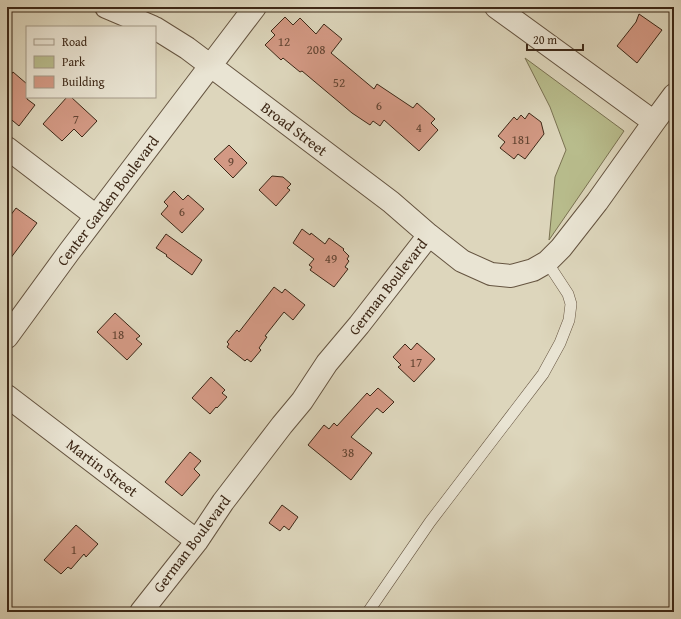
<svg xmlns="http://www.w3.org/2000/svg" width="681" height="619" font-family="'Gentium Book Plus',serif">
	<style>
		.green { fill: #b8bc8c; stroke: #7a7252 }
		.building { fill: #d39984; stroke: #3d2817 }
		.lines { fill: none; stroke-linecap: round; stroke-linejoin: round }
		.service-casing { stroke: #655440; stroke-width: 12 }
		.minor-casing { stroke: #655440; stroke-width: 24 }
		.service { stroke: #e9e4d3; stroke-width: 11 }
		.minor { stroke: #e9e4d3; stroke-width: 22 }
		.labels { text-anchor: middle; stroke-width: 3; stroke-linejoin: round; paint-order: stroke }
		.number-label { font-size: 13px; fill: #624432 }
		.street-label { font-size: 15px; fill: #3d2817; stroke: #e9e4d3 }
	</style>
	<rect width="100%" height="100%" fill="#ddd6bc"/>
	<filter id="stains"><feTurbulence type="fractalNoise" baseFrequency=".005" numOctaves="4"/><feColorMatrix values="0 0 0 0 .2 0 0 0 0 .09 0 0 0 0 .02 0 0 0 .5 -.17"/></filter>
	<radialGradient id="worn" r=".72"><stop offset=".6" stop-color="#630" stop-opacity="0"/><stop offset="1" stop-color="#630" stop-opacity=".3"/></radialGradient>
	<path class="green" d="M525 58 624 131 549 240 555 177 566 150 550 107Z"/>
	<path class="building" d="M639 14 662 30 637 63 617 46 636 22Z
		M285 17 293 25 300 18 316 34 324 24 325 25 342 39 331 53 374 89 377 84 413 108 417 103 435 119 431 123 438 130 419 151 384 120 380 126 373 121 370 125 352 113 302 71 300 72 283 58 281 60 265 45 275 35 271 31Z
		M13 72 27 84V99L35 105 19 126 7 116V80Z
		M67 97H71L97 121 82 137 74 129 62 141 43 124Z
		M529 113 541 122 544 134 525 159 518 154 514 159 500 148 505 142 498 136 514 117 517 120 521 115 525 119Z
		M229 145 247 163 233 178 214 159Z
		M272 176 283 177 291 184 287 188 290 190 276 206 259 190Z
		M174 191 183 200 188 195 204 209 182 233 161 214 168 206 164 202Z
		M16 208 37 223 7 263V220Z
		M302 229 310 235 311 233 325 244 329 238 344 249 343 250 349 256 347 259 349 261 345 267 348 269 334 287 310 270 312 267 309 265 314 259 293 243Z
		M166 234 202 260 192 275 166 256 167 255 156 248Z
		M274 287 282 293 285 289 305 305 293 320 284 312 265 336 267 337 259 348 261 350 251 362 247 359 245 361 227 347 229 344 227 342 237 330 239 332Z
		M115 313 140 336 136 339 142 344 127 360 97 332Z
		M417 343 435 359 414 382 398 367 401 365 393 357 405 344 411 350Z
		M211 377 225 390 222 393 227 397 217 408 216 407 210 414 192 398Z
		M378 388 394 402 383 413 377 408 351 437 372 453 351 480 308 445 324 425 329 429 334 423 337 426 367 393 370 396Z
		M190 452 201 461 194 469 200 475 182 496 165 482Z
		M282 505 298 517 289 530 284 526 280 531 269 523Z
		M76 525 98 544 86 557 84 554 71 569 68 567 61 574 44 560Z"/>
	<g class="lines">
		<defs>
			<path id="service" d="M368 612 430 522 543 374 560 343 569 320 571 304 568 294 547 262"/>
			<path id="minor" d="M106 7 153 27
				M496 7 654 122
				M155 28 187 48 391 202 429 235 462 261 491 274 511 276 533 270 547 262 561 248 597 202 654 122 674 95
				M7 148 96 216
				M7 337 69 252 255 7
				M7 396 197 541
				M141 612 197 541 223 502 282 425 302 401 327 363 359 325 429 235"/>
		</defs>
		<use href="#service" class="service-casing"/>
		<use href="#minor" class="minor-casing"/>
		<use href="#service" class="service"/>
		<use href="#minor" class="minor"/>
	</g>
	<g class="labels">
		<g class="number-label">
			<text x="284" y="46">12</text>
			<text x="316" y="54">208</text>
			<text x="339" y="87">52</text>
			<text x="379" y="110">6</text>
			<text x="76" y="124">7</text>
			<text x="419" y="132">4</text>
			<text x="521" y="144">181</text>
			<text x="231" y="166">9</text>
			<text x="182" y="216">6</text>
			<text x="331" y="263">49</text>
			<text x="118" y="339">18</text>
			<text x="416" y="367">17</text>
			<text x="348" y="457">38</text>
			<text x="74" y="554">1</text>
		</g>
		<g class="street-label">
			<text transform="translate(294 129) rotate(37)" y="5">Broad Street</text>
			<text transform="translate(108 201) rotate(-53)" y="5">Center Garden Boulevard</text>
			<text transform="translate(388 287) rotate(-52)" y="5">German Boulevard</text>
			<text transform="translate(102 468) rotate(37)" y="5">Martin Street</text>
			<text transform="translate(192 544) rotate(-53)" y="5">German Boulevard</text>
		</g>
	</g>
	<rect width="681" height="619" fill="none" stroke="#ddd6bc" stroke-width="24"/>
	<rect x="8" y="8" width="665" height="603" fill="none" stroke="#3d2817" stroke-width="2"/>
	<rect x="12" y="12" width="657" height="595" fill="none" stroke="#3d2817"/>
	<rect x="26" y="26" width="130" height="72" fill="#e9e4d3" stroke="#a49988"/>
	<rect x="34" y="39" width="20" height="6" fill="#e9e4d3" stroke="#a49988"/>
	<text x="62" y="46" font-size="12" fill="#3d2817">Road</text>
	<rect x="34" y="56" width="20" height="12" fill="#b8bc8c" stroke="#a49988"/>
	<text x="62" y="66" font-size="12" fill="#3d2817">Park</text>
	<rect x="34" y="76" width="20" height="12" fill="#d39984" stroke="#a49988"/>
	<text x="62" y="86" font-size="12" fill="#3d2817">Building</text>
	<path d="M527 44v6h56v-6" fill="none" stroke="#3d2817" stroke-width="2"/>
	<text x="533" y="44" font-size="12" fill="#3d2817" stroke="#e9e4d3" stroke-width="3" paint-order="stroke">20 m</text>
	<rect width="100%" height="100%" filter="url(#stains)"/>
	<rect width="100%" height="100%" fill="url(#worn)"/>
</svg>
